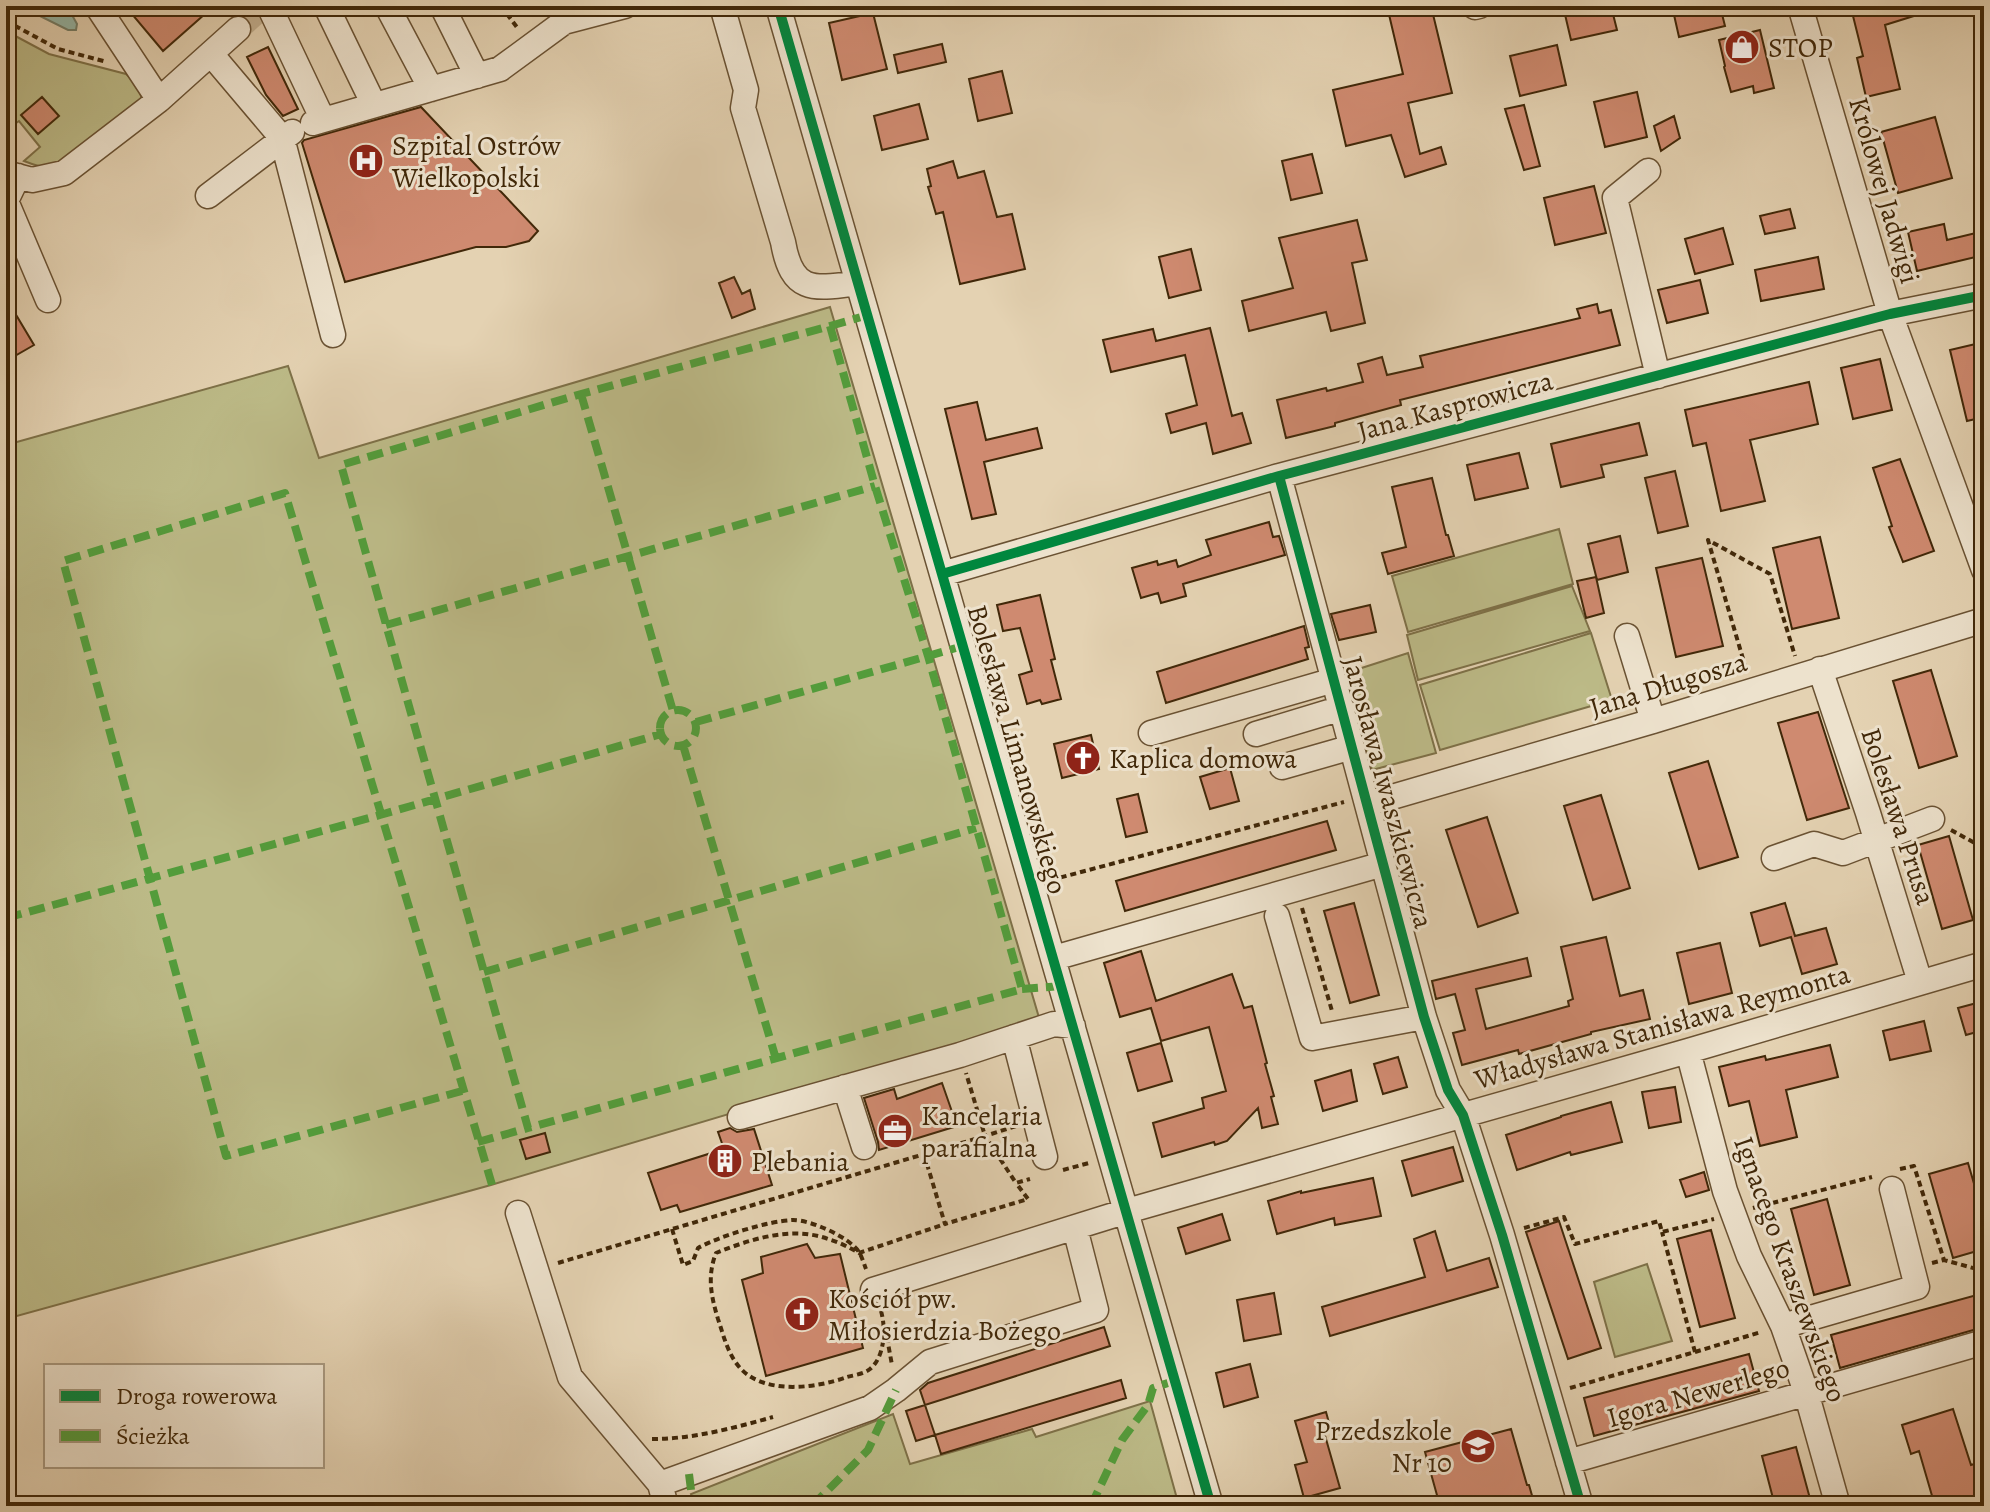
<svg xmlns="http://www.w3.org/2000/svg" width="1990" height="1512" font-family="Alegreya,serif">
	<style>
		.green { fill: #bcba87; stroke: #7e7148; stroke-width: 2 }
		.water { fill: #96b8a8; stroke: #747e68; stroke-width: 2 }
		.building { fill: #cf8a70; stroke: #412809; stroke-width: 2 }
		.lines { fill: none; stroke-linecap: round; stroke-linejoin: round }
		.minor-tunnel { stroke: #c3b090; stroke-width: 24; stroke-dasharray: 24 12; stroke-linecap: butt }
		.minor-casing { stroke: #6a5233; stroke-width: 27 }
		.path { stroke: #412809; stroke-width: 4; stroke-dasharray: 6 4; stroke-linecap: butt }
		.minor { stroke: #ede2cd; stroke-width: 24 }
		.quiet { stroke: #539c3b; stroke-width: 8; stroke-dasharray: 16 8; stroke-linecap: butt }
		.cycleway-casing { stroke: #ede2cd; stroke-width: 15 }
		.cycleway { stroke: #00873e; stroke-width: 10 }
		.labels { text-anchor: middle; stroke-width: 6; stroke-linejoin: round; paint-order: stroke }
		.poi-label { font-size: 28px; fill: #412809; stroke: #ede2cd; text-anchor: start }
		.street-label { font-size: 28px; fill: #412809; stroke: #ede2cd }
	</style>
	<rect width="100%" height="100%" fill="#e4d2b2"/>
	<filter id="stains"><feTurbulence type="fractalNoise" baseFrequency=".0025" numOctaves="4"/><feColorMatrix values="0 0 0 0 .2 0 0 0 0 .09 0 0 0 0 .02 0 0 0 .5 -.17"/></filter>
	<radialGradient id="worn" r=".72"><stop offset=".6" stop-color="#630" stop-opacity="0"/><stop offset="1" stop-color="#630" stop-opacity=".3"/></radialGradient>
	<path class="green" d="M6 31 49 54 126 74 137 84 142 99C119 119 83 155 55 165 44 169 34 165 24 161L40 147 19 121 6 130Z
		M830 307 1040 1021 491 1185 6 1319V445L288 366 319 458Z
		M1559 529 1573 584 1408 632 1392 576Z
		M1572 586 1590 631 1418 680 1407 635Z
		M1591 633 1612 700 1440 750 1420 685Z
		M1408 653 1436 753 1372 770 1343 674Z
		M1647 1264 1672 1341 1615 1357 1594 1282Z
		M1150 1401 1179 1506H967L964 1498 936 1506H695L691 1494 893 1414 910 1464 1032 1429 1036 1437Z"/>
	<path class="water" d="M20 6H67L77 24 76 30H68Z"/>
	<path class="building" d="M140 6H214L163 51 131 13Z
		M1387 6H1431L1452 93 1408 103 1420 154 1441 147 1446 164 1405 177 1391 135 1346 146 1333 90 1403 74Z
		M1563 6H1611L1617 30 1571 40Z
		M1672 6H1720L1725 26 1679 37Z
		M1889 6H1932L1933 10 1885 25 1900 89 1866 97 1857 58 1863 56 1853 16Z
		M873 13 887 69 842 80 829 23Z
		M1760 30 1774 88 1754 93 1753 86 1731 92 1724 67 1725 66 1719 40Z
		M942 44 946 62 898 73 894 55Z
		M1557 45 1566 85 1520 96 1510 56Z
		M268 47 298 109 283 116 266 95 247 57Z
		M1002 71 1012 113 978 121 969 79Z
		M1637 92 1647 137 1605 147 1594 102Z
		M42 97 59 116 38 134 21 115Z
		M919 104 928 139 882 150 874 116Z
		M1524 105 1540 166 1524 170 1505 109Z
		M421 107 538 231 529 241 506 247H476L345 282 302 143 304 140Z
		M1674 116 1680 138 1661 151 1654 126Z
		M1935 117 1952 178 1898 193 1881 132Z
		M1312 154 1322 193 1291 200 1282 161Z
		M953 161 958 178 984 171 997 217 1012 214 1025 269 960 284 943 212 936 214 928 187 931 186 927 169Z
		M1594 186 1606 233 1555 245 1544 198Z
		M1790 209 1795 228 1765 234 1760 216Z
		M1357 220 1367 260 1352 263 1365 323 1331 331 1326 312 1249 331 1242 301 1293 288 1279 238Z
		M1944 224 1947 240 1984 231V255L1917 271 1908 232Z
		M1723 228 1733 264 1695 274 1685 239Z
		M1191 249 1201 290 1169 298 1159 257Z
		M1818 257 1824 289 1761 301 1755 270Z
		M734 277 742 294 750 290 755 309 732 318 719 283Z
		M1700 280 1708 313 1667 323 1658 290Z
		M6 298 34 345 6 361Z
		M1597 304 1599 313 1611 310 1620 345 1400 400 1401 405 1335 423V426L1286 438 1277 400 1326 388 1327 391 1363 382 1358 364 1382 357 1387 375 1423 367 1420 356 1580 318 1577 309Z
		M1210 328 1232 416 1242 413 1251 443 1213 454 1206 423 1171 433 1166 414 1197 405 1185 355 1111 372 1103 340 1153 329 1156 341Z
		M1984 342V417L1967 421 1950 350Z
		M1880 359 1892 410 1853 419 1841 368Z
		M1809 382 1818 424 1750 440 1765 501 1721 511 1706 443 1693 446 1685 410Z
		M977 402 986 440 1037 428 1042 448 984 462 996 514 972 519 945 409Z
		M1639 423 1647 455 1601 465 1604 477 1561 487 1551 444Z
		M1519 453 1528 488 1475 500 1467 465Z
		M1900 459 1934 551 1903 562 1889 527 1892 526 1873 468Z
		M1675 471 1688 526 1658 533 1645 478Z
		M1432 478 1446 535H1448L1454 556 1388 574 1382 553 1406 547 1392 487Z
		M1269 522 1273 537 1279 536 1285 555 1183 584 1186 596 1161 603 1158 593 1141 598 1132 568 1157 561 1158 565 1176 560 1178 567 1211 555 1206 540Z
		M1620 536 1628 572 1597 580 1588 544Z
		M1820 537 1839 618 1792 629 1773 548Z
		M1702 558 1723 646 1676 657 1656 568Z
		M1596 577 1604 613 1586 618 1577 581Z
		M1040 595 1055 659 1051 660 1061 699 1042 704 1040 700 1027 704 1019 675 1032 671 1020 628 1003 631 997 605Z
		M1370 605 1376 632 1339 640 1331 614Z
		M1304 626 1309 647 1305 648 1308 659 1166 703 1157 672Z
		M1931 670 1957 756 1919 768 1893 681Z
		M1818 712 1849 808 1807 820 1778 723Z
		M1091 735 1099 769 1062 778 1054 744Z
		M1708 761 1738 857 1699 869 1669 773Z
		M1230 768 1239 801 1210 809 1200 777Z
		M1138 794 1147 832 1126 837 1117 799Z
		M1601 795 1630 888 1593 900 1564 806Z
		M1487 817 1518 913 1478 927 1446 830Z
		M1327 821 1336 850 1125 911 1116 881Z
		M1949 836 1973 920 1942 929 1918 845Z
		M1354 903 1379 995 1350 1003 1324 911Z
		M1785 903 1795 936 1826 928 1837 964 1802 974 1791 937 1760 946 1751 913Z
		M1606 937 1620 996 1643 990 1650 1019 1591 1032V1034L1519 1054 1518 1050 1462 1065 1453 1033 1465 1030 1455 994 1436 999 1432 981 1527 958 1531 976 1476 989 1486 1029 1569 1006 1568 1001 1573 999 1561 947Z
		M1720 943 1732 993 1689 1004 1677 953Z
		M1141 951 1156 1001 1232 974 1244 1008 1252 1006 1267 1063 1265 1064 1274 1096 1271 1097 1278 1124 1262 1128 1258 1108 1227 1141 1215 1145 1214 1142 1162 1157 1153 1123 1204 1108 1202 1098 1226 1091 1209 1027 1161 1041 1151 1008 1120 1017 1104 963Z
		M1984 1001V1030L1966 1035 1958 1008Z
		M1924 1021 1931 1051 1890 1060 1883 1031Z
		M1161 1043 1172 1081 1138 1091 1127 1053Z
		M1830 1045 1838 1077 1786 1090 1797 1137 1760 1146 1749 1101 1729 1106 1719 1067 1765 1056 1766 1060Z
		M1398 1057 1407 1087 1383 1094 1374 1064Z
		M1351 1070 1357 1101 1323 1111 1315 1081Z
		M942 1083 957 1126 879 1150 878 1142 864 1098 894 1089 897 1099Z
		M1675 1087 1681 1122 1649 1128 1642 1092Z
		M1611 1102 1622 1142 1571 1155 1570 1152 1517 1170 1506 1135 1561 1117V1116Z
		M730 1128 737 1132 754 1129 772 1185 680 1212 677 1205 661 1210 648 1173 724 1149 718 1132Z
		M545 1133 550 1152 526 1159 520 1140Z
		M1453 1147 1463 1181 1412 1196 1402 1161Z
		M1968 1163 1984 1218V1249L1953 1258 1929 1174Z
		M1704 1172 1709 1190 1686 1197 1680 1180Z
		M1373 1178 1381 1216 1335 1225 1334 1218 1277 1234 1268 1201 1301 1191V1193Z
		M1827 1199 1850 1285 1814 1295 1791 1209Z
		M1222 1214 1230 1240 1186 1254 1178 1228Z
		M1559 1221 1601 1348 1568 1359 1526 1232Z
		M1711 1230 1735 1318 1700 1327 1677 1239Z
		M1435 1231 1447 1271 1489 1258 1498 1287 1330 1336 1322 1307 1425 1277 1414 1239Z
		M807 1244 815 1258 840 1254 863 1348 766 1376 742 1280 763 1273 761 1257Z
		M1274 1293 1281 1334 1244 1341 1237 1300Z
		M1984 1293V1327L1840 1368 1831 1335Z
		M1104 1327 1110 1346 925 1405 920 1390 928 1383Z
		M1749 1354 1759 1391 1594 1436 1584 1398Z
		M1250 1364 1258 1397 1224 1407 1216 1373Z
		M1121 1380 1126 1398 941 1454 935 1435Z
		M925 1405 935 1435 916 1441 906 1411Z
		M1953 1409 1971 1465 1984 1461V1482L1977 1484 1984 1506H1935L1919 1451 1911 1454 1902 1425Z
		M1326 1412 1331 1430 1324 1432 1340 1488 1304 1498 1295 1465 1307 1462 1295 1421Z
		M1511 1429 1527 1485H1529L1535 1506H1440L1425 1452Z
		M1796 1447 1812 1506H1775L1762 1456Z"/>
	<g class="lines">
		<path class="minor-tunnel" d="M238 29 259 10"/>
		<defs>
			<path id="minor" d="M97 6 159 100
				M269 6 323 120
				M326 6 374 105
				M387 6 431 89
				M442 6 477 76
				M722 6 746 90 743 108 783 242C792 294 814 289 858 283
				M778 6 1211 1506
				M1800 6 1890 314 1984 570
				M1475 7 1479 6
				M211 54 282 138 333 335
				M313 123 500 69 564 22 625 6
				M1648 171 1615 198 1658 376
				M6 173 32 180 64 173 159 100 238 29
				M18 176 6 201 48 300
				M208 196 292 132
				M1279 476 1424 1017 1448 1090 1463 1115 1502 1235 1581 1506
				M942 574 1279 476 1890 314 1984 295
				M1627 636 1653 721
				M1820 669 1868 813 1920 982
				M1151 733 1334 680
				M1256 734 1342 708
				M1282 767 1352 747
				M1368 804 1653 721 1984 620
				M1774 858 1814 844 1843 853 1932 819
				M1277 916 1312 1038 1424 1017
				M1054 958 1383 864
				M1014 1037 1045 1157
				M1688 1051 1725 1191 1749 1256 1783 1326 1806 1392 1838 1506
				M845 1087 864 1147
				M740 1117 960 1055 1054 1024 1073 1026
				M518 1213 570 1377 660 1484 666 1506
				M873 1290 1127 1211 1688 1051 1984 964
				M1783 1326 1917 1287 1892 1189
				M1568 1462 1984 1342
				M660 1484 870 1408 896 1390 930 1362 1096 1310 1075 1228"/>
		</defs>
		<use href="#minor" class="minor-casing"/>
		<path class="path" d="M501 6 519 30
			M6 21 58 49 107 62
			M1746 669 1708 540 1770 574 1795 656
			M1951 830 1984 848
			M1051 880 1344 802
			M1302 908 1332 1011
			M1016 1126 985 1136 1016 1183 1030 1179
			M924 1154 945 1224 1028 1199 1016 1183
			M1900 1169 1914 1166 1944 1260
			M1063 1170 1089 1163
			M1753 1208 1872 1177
			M1524 1228 1564 1217 1575 1244 1659 1221 1662 1232 1714 1219
			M672 1229 683 1265 693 1261 698 1248C720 1236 768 1221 793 1220 811 1220 849 1237 859 1252 862 1257 864 1264 866 1269
			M558 1263 985 1136 966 1073
			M1932 1263 1944 1260 1984 1271
			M881 1311C886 1328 885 1357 870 1369 864 1374 854 1375 847 1377 817 1388 766 1395 741 1369 728 1355 724 1337 718 1319 711 1296 707 1276 716 1253 751 1239 793 1225 831 1240 841 1243 850 1248 859 1253L945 1224
			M885 1327 892 1365
			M1695 1352 1761 1332
			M1570 1388 1695 1352 1662 1232
			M652 1439C693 1439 734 1428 773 1417"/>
		<use href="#minor" class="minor"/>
		<path class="quiet" d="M830 326 875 486 928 656 1022 989 528 1128 341 465 581 394Z
			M830 326 868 315
			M581 394 673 711
			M386 625 875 486
			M660 728a18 18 0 1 1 36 0a18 18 0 1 1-36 0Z
			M696 722 963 646
			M683 745 776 1059
			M6 918 380 815 661 734
			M484 972 976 828
			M1022 989 1061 986
			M462 1091 226 1156 63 561 285 493 493 1188
			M478 1142 528 1128
			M689 1474 693 1506
			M812 1506 868 1450 896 1390
			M1091 1506 1122 1440 1148 1405 1153 1388 1174 1381"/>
		<defs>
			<path id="cycleway" d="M778 6 1211 1506
				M1279 476 1424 1017 1448 1090 1463 1115 1502 1235 1581 1506
				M942 574 1279 476 1890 314 1984 295"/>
		</defs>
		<use href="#cycleway" class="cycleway-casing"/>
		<use href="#cycleway" class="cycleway"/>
	</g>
	<defs>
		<symbol id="shop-disc" viewBox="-11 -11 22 22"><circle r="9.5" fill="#8f2418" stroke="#ede2cd"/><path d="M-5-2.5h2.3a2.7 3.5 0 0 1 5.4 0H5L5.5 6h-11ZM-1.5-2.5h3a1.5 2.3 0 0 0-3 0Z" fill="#fff"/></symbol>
		<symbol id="hospital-disc" viewBox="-11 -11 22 22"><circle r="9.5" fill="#8f2418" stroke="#ede2cd"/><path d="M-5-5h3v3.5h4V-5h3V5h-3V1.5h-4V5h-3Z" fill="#fff"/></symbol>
		<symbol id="church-disc" viewBox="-11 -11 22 22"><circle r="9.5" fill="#8f2418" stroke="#ede2cd"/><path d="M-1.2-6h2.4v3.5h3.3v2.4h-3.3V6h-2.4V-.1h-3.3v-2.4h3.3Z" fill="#fff"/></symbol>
		<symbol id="office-disc" viewBox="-11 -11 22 22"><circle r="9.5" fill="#8f2418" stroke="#ede2cd"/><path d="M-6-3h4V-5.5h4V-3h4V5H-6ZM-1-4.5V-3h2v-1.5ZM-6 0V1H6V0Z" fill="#fff"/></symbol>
		<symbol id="building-disc" viewBox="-11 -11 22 22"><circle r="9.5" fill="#8f2418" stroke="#ede2cd"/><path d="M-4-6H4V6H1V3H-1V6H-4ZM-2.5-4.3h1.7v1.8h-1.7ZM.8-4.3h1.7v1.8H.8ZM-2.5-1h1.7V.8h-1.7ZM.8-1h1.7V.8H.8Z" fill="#fff"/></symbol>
		<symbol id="school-disc" viewBox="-11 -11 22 22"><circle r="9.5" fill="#8f2418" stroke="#ede2cd"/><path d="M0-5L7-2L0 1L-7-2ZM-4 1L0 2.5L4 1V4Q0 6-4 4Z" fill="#fff"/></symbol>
	</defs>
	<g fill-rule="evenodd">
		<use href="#shop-disc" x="1722" y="27" width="40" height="40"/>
		<use href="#hospital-disc" x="346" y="141" width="40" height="40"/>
		<use href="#church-disc" x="1063" y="738" width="40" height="40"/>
		<use href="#office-disc" x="875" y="1111" width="40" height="40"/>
		<use href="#building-disc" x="705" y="1141" width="40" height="40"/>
		<use href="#church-disc" x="782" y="1294" width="40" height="40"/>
		<use href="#school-disc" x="1458" y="1426" width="40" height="40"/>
	</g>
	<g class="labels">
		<g class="poi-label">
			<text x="1768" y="57">STOP</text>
			<text x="392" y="155">Szpital Ostrów<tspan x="392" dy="32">Wielkopolski</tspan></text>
			<text x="1109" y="768">Kaplica domowa</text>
			<text x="921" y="1125">Kancelaria<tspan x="921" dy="32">parafialna</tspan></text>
			<text x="751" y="1171">Plebania</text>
			<text x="828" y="1308">Kościół pw.<tspan x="828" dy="32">Miłosierdzia Bożego</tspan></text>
			<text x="1452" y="1440" text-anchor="end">Przedszkole<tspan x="1452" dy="32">Nr 10</tspan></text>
		</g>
		<g class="street-label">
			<text transform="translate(1885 190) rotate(74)" y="10">Królowej Jadwigi</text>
			<text transform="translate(1455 405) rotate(-15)" y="10">Jana Kasprowicza</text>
			<text transform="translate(1668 684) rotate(-17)" y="10">Jana Długosza</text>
			<text transform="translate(1018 749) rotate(74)" y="10">Bolesława Limanowskiego</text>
			<text transform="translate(1389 792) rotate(75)" y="10">Jarosława Iwaszkiewicza</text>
			<text transform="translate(1899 816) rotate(72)" y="10">Bolesława Prusa</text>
			<text transform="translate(1662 1026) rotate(-16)" y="10">Władysława Stanisława Reymonta</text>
			<text transform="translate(1791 1269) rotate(70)" y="10">Ignacego Kraszewskiego</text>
			<text transform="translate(1698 1392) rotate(-16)" y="10">Igora Newerlego</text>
		</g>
	</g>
	<rect width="1990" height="1512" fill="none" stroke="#e4d2b2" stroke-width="32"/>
	<rect x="8" y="8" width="1974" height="1496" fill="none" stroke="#412809" stroke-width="4"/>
	<rect x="16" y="16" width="1958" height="1480" fill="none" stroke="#412809" stroke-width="2"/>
	<rect x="44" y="1364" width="280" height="104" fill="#ede2cd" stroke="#a8987f" stroke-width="2"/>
	<rect x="60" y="1390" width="40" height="12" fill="#00873e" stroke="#a8987f" stroke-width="2"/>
	<text x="116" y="1404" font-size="24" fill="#412809">Droga rowerowa</text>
	<rect x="60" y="1430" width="40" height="12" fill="#539c3b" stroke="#a8987f" stroke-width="2"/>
	<text x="116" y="1444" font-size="24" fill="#412809">Ścieżka</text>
	<rect width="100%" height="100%" filter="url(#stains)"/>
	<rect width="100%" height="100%" fill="url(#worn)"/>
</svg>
